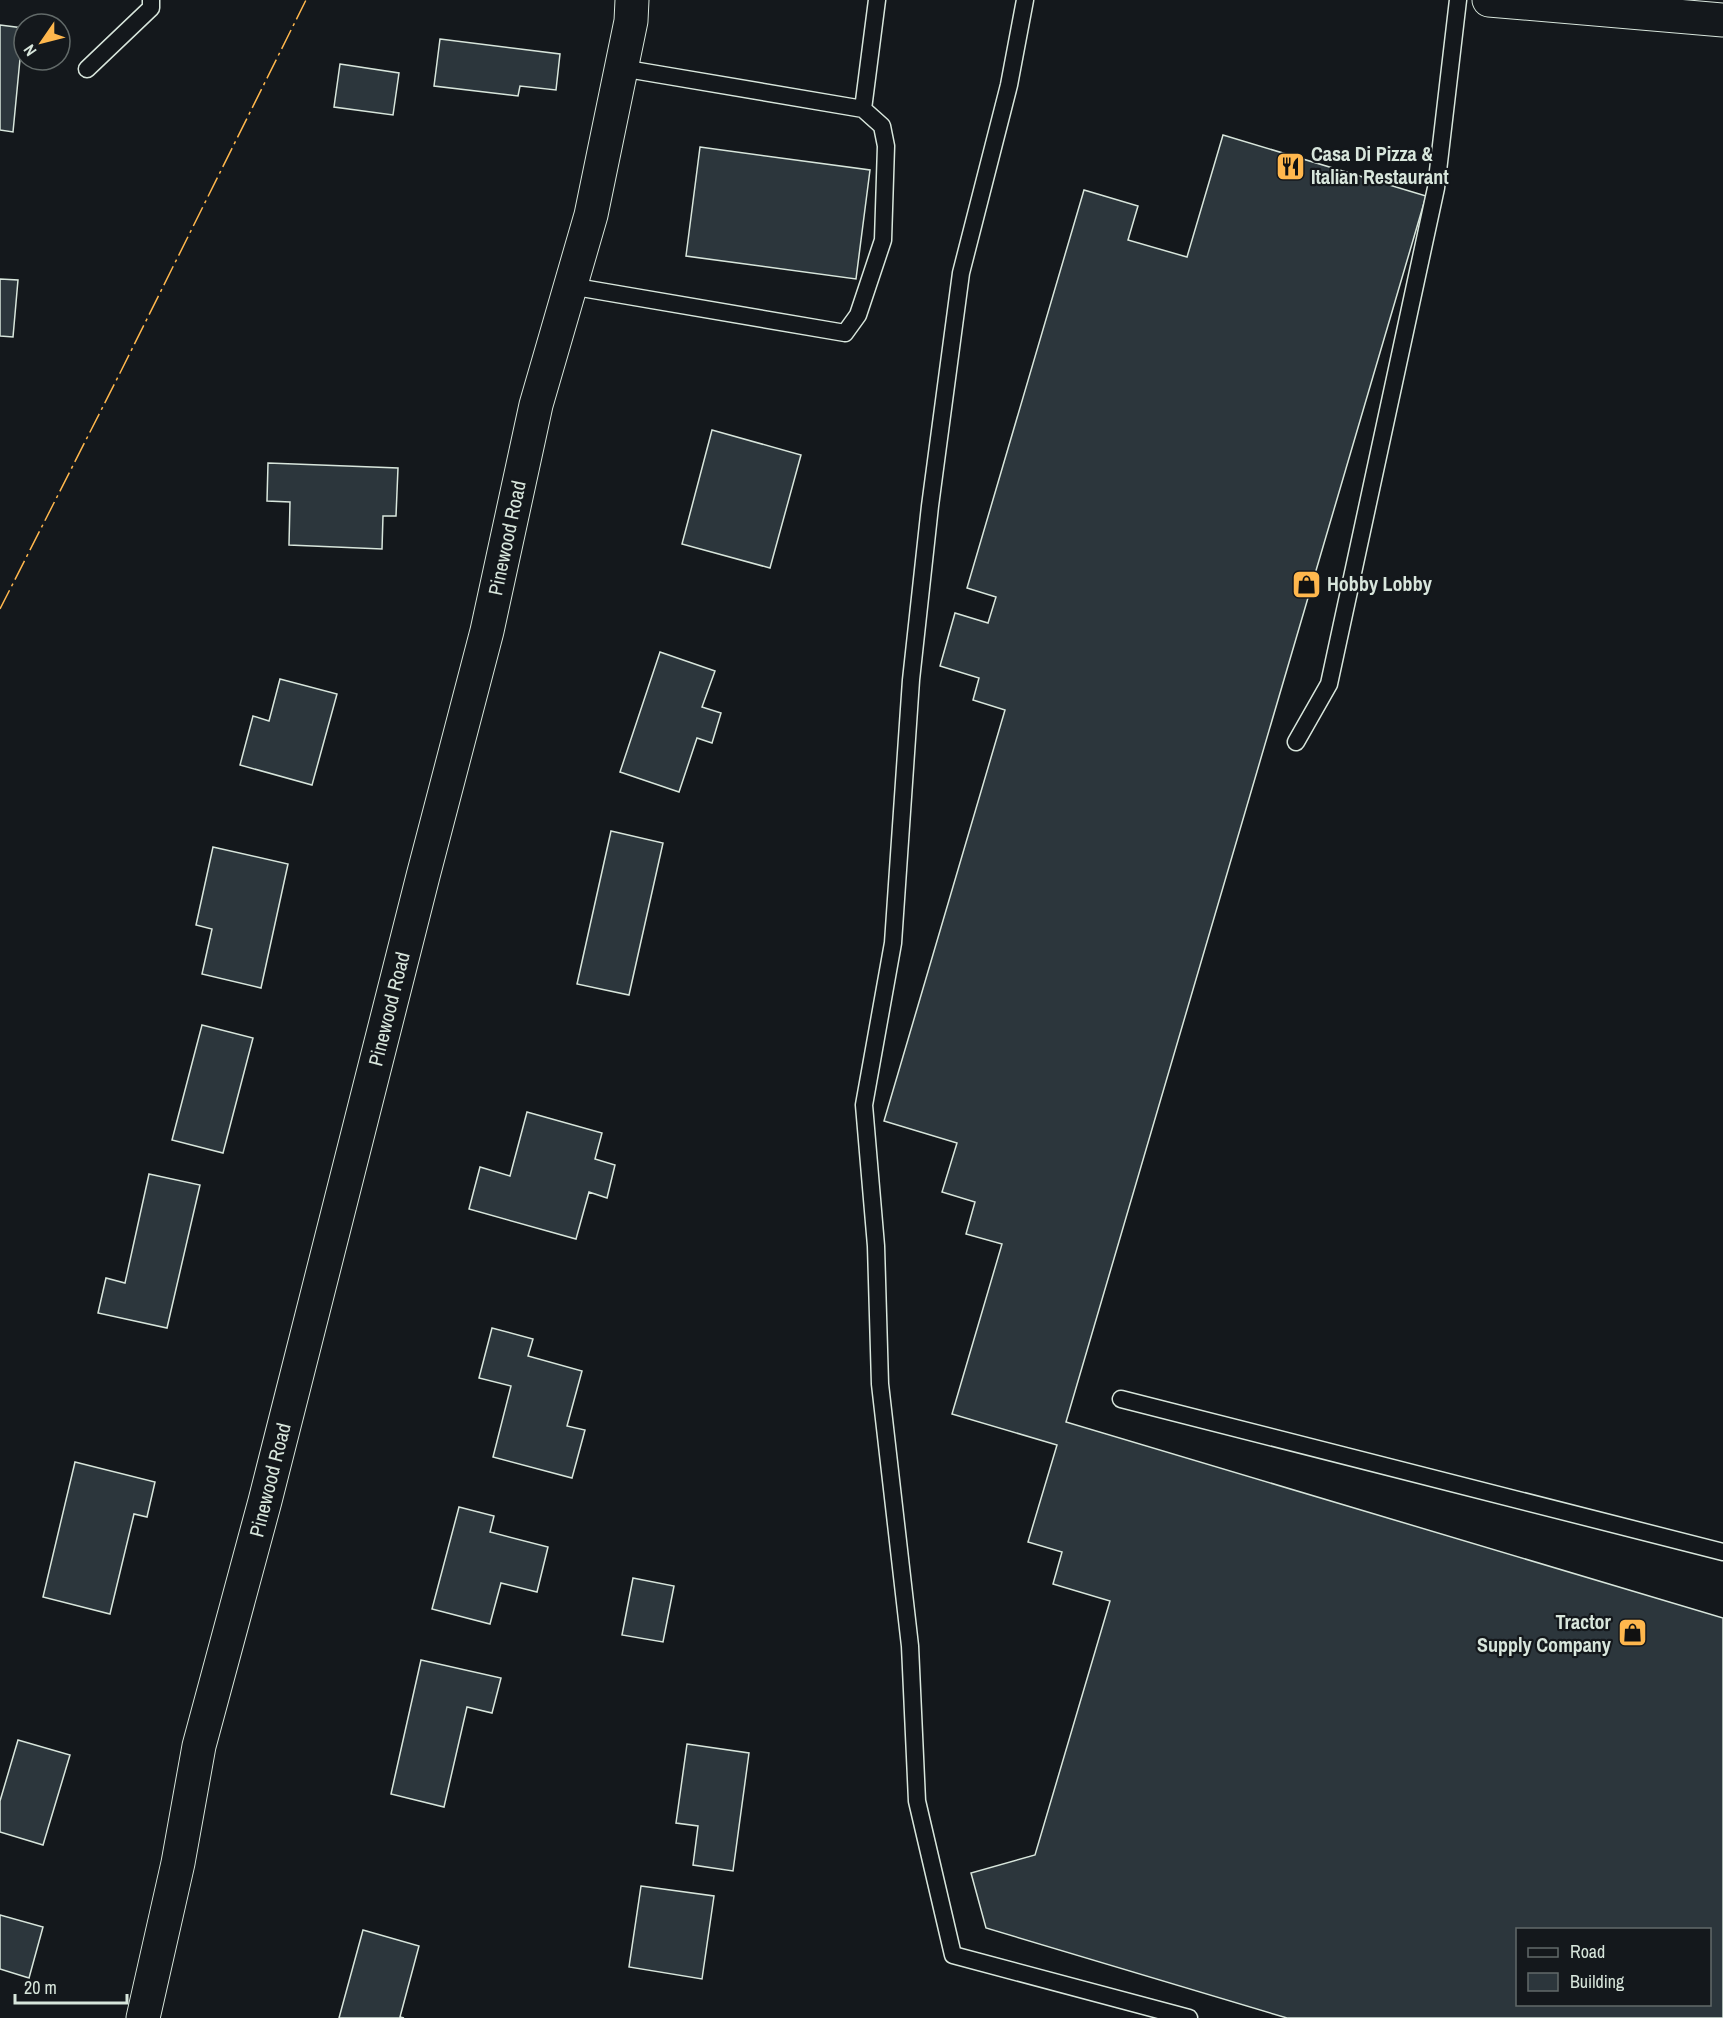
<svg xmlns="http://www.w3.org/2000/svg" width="1723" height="2018" font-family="'Archivo Narrow',sans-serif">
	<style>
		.building { fill: #2c363c; stroke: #d8e6dc; stroke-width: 1.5; fill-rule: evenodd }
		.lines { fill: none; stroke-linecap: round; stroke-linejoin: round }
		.service-casing { stroke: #d8e6dc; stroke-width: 19 }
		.minor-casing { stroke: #d8e6dc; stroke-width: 35 }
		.primary-casing { stroke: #d8e6dc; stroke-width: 35 }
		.service { stroke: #14181c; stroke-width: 16 }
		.minor { stroke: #14181c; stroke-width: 33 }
		.primary { stroke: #14181c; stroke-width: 33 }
		.power { stroke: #ffb74d; stroke-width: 1.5; stroke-dasharray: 21 4.5 3 4.5; stroke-linecap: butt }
		.labels { text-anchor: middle; stroke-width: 4.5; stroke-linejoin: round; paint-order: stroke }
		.poi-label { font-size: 20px; font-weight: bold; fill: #d8e6dc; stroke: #14181c; text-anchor: start }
		.street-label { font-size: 20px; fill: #d8e6dc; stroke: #14181c }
	</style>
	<rect width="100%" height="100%" fill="#14181c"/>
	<path class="building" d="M0 25 23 28 13 132 0 130Z
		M440 39 560 54 556 90 520 86 518 96 434 86Z
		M340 64 399 73 393 115 334 107Z
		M1223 135 1426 196 1066 1422 1723 1618V2018H1287L986 1928 971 1873 1035 1855 1110 1601 1053 1584 1062 1552 1028 1542 1057 1445 952 1414 1002 1244 966 1234 975 1202 942 1192 957 1143 884 1121 1005 710 973 700 979 678 940 666 955 613 988 623 996 597 967 588 1084 190 1138 206 1128 240 1187 257ZM1518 1930H1710V2004H1518Z
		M700 147 870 170 856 279 686 256Z
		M0 279 18 280 13 337 0 336Z
		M712 430 801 455 770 568 682 544Z
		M268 463 398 468 396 516H383L382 549 289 545 290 502 267 501Z
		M660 652 715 671 702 707 721 713 712 743 697 738 679 792 620 772Z
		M280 679 337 694 312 785 240 765 253 716 269 721Z
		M611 831 663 843 629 995 577 984Z
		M213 847 288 864 261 988 202 974 212 929 196 925Z
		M202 1025 253 1038 223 1153 172 1140Z
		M527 1112 602 1133 595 1159 615 1165 607 1198 589 1192 576 1239 469 1209 480 1167 510 1176Z
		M149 1174 200 1185 167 1328 98 1313 106 1278 125 1283Z
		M492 1328 533 1339 528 1356 582 1371 567 1426 585 1430 572 1478 493 1457 511 1386 479 1378Z
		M75 1462 155 1482 147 1517 134 1514 110 1614 43 1597Z
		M459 1507 494 1516 490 1532 548 1547 537 1592 501 1583 490 1624 432 1609Z
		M633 1578 674 1586 663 1642 622 1635Z
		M421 1660 501 1678 492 1713 467 1707 444 1807 391 1794Z
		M18 1740 70 1755 43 1845 0 1832V1801Z
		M687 1744 749 1753 733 1871 693 1865 698 1826 676 1823Z
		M641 1886 714 1896 702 1979 629 1967Z
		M0 1915 43 1927 29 1978 0 1969Z
		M363 1930 419 1946 400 2017 404 2018H339Z"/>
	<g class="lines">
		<defs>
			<path id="service" d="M1025 0 1009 85 961 273 930 506 911 680 893 943 864 1105 876 1246 880 1384 910 1646 917 1801 953 1955 1189 2018
				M621 68 863 109 877 0
				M87 69 151 8V0
				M570 286 845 333 858 315 883 240 886 146 882 126 863 109
				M1296 742 1329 684 1436 188 1458 0
				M1121 1399 1723 1552"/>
			<path id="minor" d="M143 2018 178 1863 199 1746 265 1501 423 876 487 631 536 405 591 215 631 21 632 0"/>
			<path id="primary" d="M1489 0 1723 20"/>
		</defs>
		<use href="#service" class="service-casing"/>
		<use href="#minor" class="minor-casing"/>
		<use href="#primary" class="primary-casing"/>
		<use href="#service" class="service"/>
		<use href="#minor" class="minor"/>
		<use href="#primary" class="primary"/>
		<path class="power" d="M0 609 120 373 306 0"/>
	</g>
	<defs>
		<symbol id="restaurant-square" viewBox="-11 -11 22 22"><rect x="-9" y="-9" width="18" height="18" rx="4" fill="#ffb74d" stroke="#14181c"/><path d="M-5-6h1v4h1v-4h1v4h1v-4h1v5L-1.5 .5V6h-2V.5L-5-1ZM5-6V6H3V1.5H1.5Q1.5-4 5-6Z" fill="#111"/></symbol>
		<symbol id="shop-square" viewBox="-11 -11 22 22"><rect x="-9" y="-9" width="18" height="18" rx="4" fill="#ffb74d" stroke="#14181c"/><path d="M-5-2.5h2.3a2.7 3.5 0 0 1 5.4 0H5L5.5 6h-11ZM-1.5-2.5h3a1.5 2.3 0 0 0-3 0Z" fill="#111"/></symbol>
	</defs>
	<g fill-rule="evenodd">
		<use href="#restaurant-square" x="1274" y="150" width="33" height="33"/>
		<use href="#shop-square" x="1290" y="568" width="33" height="33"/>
		<use href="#shop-square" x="1616" y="1616" width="33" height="33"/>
	</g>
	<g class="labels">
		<g class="poi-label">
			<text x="1311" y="161">Casa Di Pizza &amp;<tspan x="1311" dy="23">Italian Restaurant</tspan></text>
			<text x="1327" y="591">Hobby Lobby</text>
			<text x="1611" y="1629" text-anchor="end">Tractor<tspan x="1611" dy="23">Supply Company</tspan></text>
		</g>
		<g class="street-label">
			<text transform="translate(507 538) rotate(-78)" y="7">Pinewood Road</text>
			<text transform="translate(389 1009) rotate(-76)" y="7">Pinewood Road</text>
			<text transform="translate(270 1480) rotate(-76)" y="7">Pinewood Road</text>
		</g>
	</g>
	<rect x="1516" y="1928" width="195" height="78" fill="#14181c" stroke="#626a69" stroke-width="1.5"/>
	<rect x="1528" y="1948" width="30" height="9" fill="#14181c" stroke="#626a69" stroke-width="1.5"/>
	<text x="1570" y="1958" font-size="18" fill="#d8e6dc">Road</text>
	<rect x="1528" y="1973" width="30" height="18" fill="#2c363c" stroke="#626a69" stroke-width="1.5"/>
	<text x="1570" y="1988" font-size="18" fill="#d8e6dc">Building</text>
	<g transform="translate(42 42) rotate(235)"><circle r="28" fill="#14181c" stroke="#626a69" stroke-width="1.5"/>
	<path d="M0-4.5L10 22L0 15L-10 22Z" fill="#ffb74d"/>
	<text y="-9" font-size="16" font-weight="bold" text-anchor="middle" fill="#d8e6dc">N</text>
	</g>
	<path d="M15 1994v9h112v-9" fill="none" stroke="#d8e6dc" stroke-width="3"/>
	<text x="24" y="1994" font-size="18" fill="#d8e6dc" stroke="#14181c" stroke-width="4.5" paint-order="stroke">20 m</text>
</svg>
